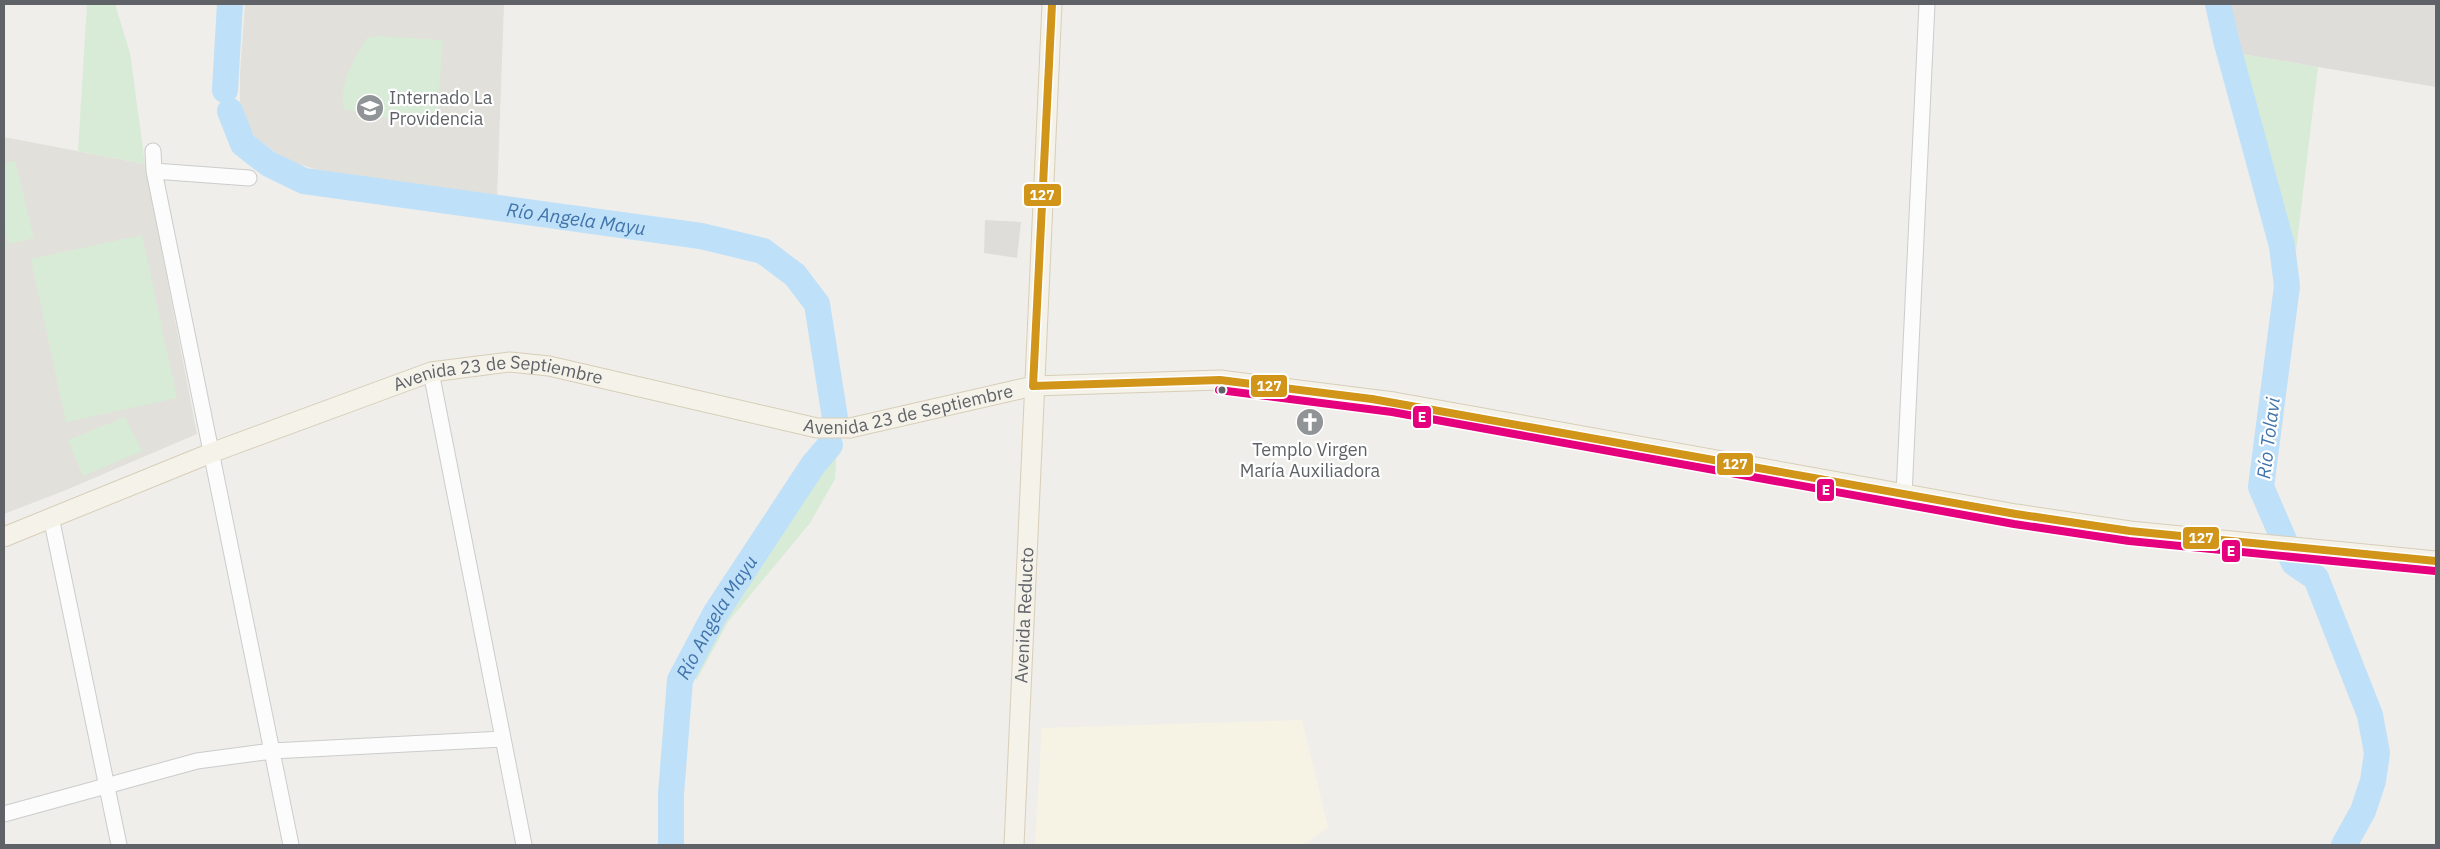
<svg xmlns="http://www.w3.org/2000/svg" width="2440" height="849" font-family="'IBM Plex Sans',sans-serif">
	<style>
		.commercial { fill: #f7f3e4 }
		.industrial { fill: #dfddda }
		.education { fill: #e2e0da }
		.green { fill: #d8ebd6 }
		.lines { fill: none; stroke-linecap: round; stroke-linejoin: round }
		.river { stroke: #bfe0f9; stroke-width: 26 }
		.minor-casing { stroke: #cbcccc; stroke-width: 17 }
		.major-casing { stroke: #d7ceb8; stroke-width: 21 }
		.minor { stroke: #fdfcfc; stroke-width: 15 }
		.major { stroke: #f4f2e9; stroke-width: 19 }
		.bus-1-casing { stroke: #fff; stroke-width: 11 }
		.bus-2-casing { stroke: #fff; stroke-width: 11 }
		.bus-1 { stroke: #d1951a; stroke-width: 8 }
		.bus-2 { stroke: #e5007d; stroke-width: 8 }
		.bus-dot { fill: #5f6368; stroke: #fff; stroke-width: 2 }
		.labels { text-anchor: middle; stroke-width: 4.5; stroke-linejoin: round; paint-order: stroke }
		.poi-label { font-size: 18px; fill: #5f6368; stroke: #fff; text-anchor: start }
		.street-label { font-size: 18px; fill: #5f6368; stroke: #fff }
		.water-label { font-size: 19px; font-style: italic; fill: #4174aa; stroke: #fff }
		.line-badge { stroke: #fff; stroke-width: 2 }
		.badge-label { font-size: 14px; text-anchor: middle; font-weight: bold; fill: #fff }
	</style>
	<rect width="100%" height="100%" fill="#efeeea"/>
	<path class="commercial" d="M1302 720 1328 827 1304 844 1035 845 1042 728Z"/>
	<path class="industrial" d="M2230 4H2436V87L2241 54Z
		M985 220 1021 222 1017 258 984 253Z"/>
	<path class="education" d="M245 4H504L497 198 318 170 286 160 255 137 240 115V73Z
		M4 137 145 164 197 434 66 490 4 514Z"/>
	<path class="green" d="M87 4H115L130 53 145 164 78 151Z
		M377 36 443 40 436 129 344 109C338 86 355 57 367 38Z
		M2241 54 2318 67 2296 251Z
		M15 161 34 238 8 244 4 225V163Z
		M142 235 177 398 66 422 31 259Z
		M125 417 142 451 83 476 68 440Z
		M837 443 835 479 810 523 728 622 696 681 697 663 725 612 816 481Z"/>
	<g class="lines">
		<g class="river">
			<path d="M2218 4 2226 40 2282 246 2287 286 2261 487 2294 563 2316 578 2370 715 2377 753 2373 781 2363 811 2344 845"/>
			<path d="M225 90 230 4"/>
			<path id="s1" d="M230 111 243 144 269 164 304 181 701 236 763 251 795 275 817 304 835 418"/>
			<path id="s2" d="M671 845V794L680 680 715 614 813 465 830 445"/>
		</g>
		<defs>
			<path id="minor" d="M153 151 154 171 291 845
				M154 171 249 178
				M431 372 524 845
				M1904 495 1927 4
				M51 517 119 845
				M4 814 197 761 272 751 503 739"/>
			<g id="major">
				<path id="s3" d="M4 537 211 453 431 372 510 362 549 366 817 428H850L1033 386 1220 380 1394 402 2016 514 2130 531 2436 561"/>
				<path id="s4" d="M1014 845 1052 4"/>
			</g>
		</defs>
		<use href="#minor" class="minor-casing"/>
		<use href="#major" class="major-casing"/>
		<use href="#minor" class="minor"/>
		<use href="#major" class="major"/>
		<defs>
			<path id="bus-1" d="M1033 386 1220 380 1372 399 2016 514 2130 531 2436 561
				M1033 386 1052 4"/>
			<path id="bus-2" d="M1219 390 1392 412 2014 524 2129 541 2435 571"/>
		</defs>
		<use href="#bus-1" class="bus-1-casing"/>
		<use href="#bus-2" class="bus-2-casing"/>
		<use href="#bus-1" class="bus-1"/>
		<use href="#bus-2" class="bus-2"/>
	</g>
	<defs>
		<symbol id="school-disc" viewBox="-11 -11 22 22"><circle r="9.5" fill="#919496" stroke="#fff"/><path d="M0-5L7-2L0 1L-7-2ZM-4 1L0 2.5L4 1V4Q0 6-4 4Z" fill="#fff"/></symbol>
		<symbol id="church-disc" viewBox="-11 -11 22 22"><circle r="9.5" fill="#919496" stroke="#fff"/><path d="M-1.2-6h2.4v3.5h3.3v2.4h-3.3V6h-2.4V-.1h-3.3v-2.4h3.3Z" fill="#fff"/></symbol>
	</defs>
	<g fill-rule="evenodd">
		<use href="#school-disc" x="354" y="92" width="32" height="32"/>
		<use href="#church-disc" x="1294" y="406" width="32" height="32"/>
	</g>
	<circle class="bus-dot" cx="1222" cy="390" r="4.5"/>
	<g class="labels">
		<g class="poi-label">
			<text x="389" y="104">Internado La<tspan x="389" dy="21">Providencia</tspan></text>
			<text x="1310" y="456" text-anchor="middle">Templo Virgen<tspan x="1310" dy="21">María Auxiliadora</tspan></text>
		</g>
		<g class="street-label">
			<text dy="6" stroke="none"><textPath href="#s3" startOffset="525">Avenida 23 de Septiembre</textPath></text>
			<text dy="6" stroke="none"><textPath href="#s3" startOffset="945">Avenida 23 de Septiembre</textPath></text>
			<text dy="6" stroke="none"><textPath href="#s4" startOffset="230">Avenida Reducto</textPath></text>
		</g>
		<g class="water-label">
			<text dy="7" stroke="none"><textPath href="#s1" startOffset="382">Río Angela Mayu</textPath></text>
			<text transform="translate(2268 438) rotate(-83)" y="7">Río Tolavi</text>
			<text dy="7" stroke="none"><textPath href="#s2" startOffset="238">Río Angela Mayu</textPath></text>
		</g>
	</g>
	<g class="line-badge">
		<rect x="1023" y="183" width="39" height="24" rx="5" fill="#d1951a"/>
		<rect x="1250" y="374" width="38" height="24" rx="5" fill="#d1951a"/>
		<rect x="1412" y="405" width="20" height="24" rx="5" fill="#e5007d"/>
		<rect x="1716" y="452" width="38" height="24" rx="5" fill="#d1951a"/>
		<rect x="1816" y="478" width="19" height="24" rx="5" fill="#e5007d"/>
		<rect x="2182" y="526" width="38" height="24" rx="5" fill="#d1951a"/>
		<rect x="2221" y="539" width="20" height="24" rx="5" fill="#e5007d"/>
	</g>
	<g class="badge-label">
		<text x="1042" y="200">127</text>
		<text x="1269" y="391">127</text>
		<text x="1422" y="422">E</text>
		<text x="1735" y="469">127</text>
		<text x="1826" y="495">E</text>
		<text x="2201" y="543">127</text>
		<text x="2231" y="556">E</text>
	</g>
	<rect width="2440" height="849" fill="none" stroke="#5f6368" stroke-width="10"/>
</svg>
